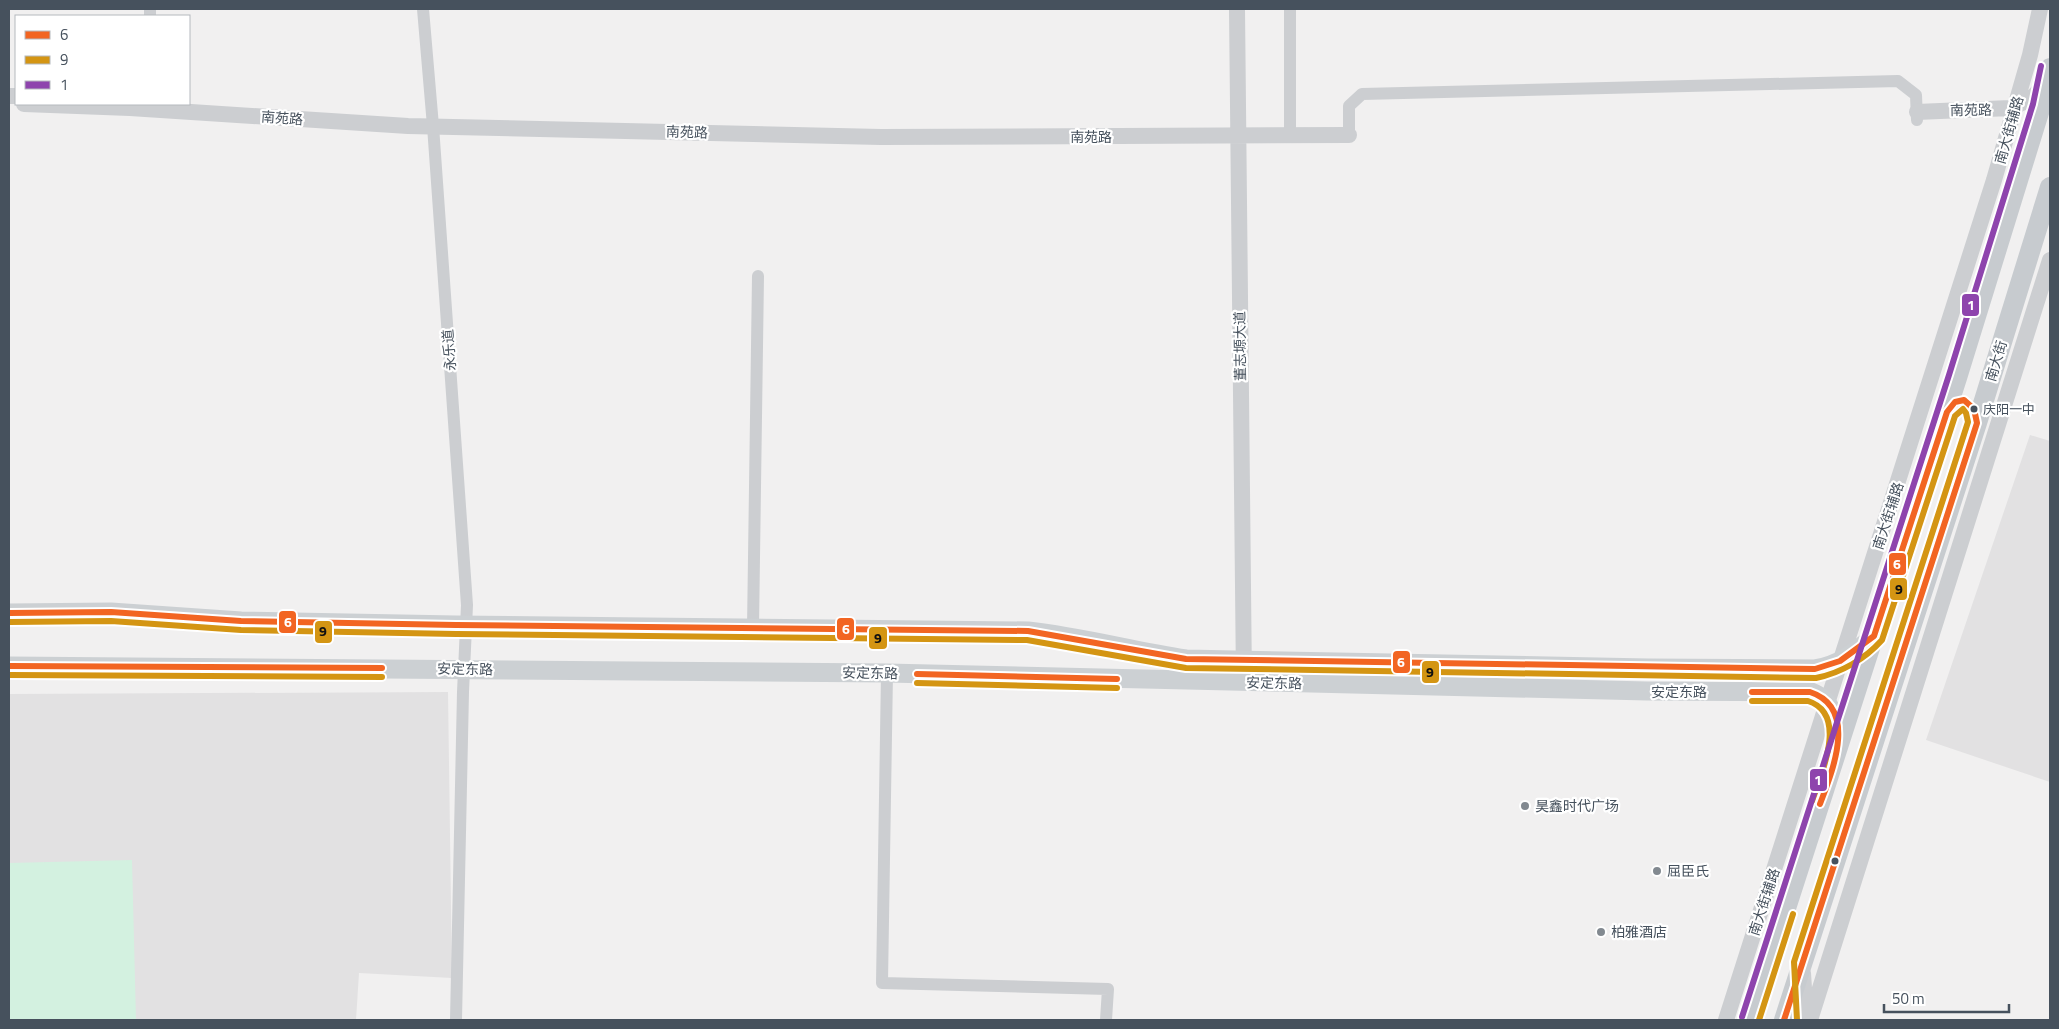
<svg xmlns="http://www.w3.org/2000/svg" width="2059" height="1029" font-family="'Titillium Web','Noto Sans SC',sans-serif">
	<style>
		.education { fill: #e2e1e2 }
		.green { fill: #d3f1e0 }
		.lines { fill: none; stroke-linecap: round; stroke-linejoin: round }
		.minor { stroke: #ccced1; stroke-width: 12 }
		.tertiary { stroke: #ccced1; stroke-width: 16 }
		.secondary { stroke: #ccd0d3; stroke-width: 19 }
		.primary { stroke: #c7cbcf; stroke-width: 20 }
		.bus-1-casing { stroke: #fff; stroke-width: 10 }
		.bus-2-casing { stroke: #fff; stroke-width: 10 }
		.bus-3-casing { stroke: #fff; stroke-width: 10 }
		.bus-1 { stroke: #f26522; stroke-width: 6 }
		.bus-2 { stroke: #d49513; stroke-width: 6 }
		.bus-3 { stroke: #8e44ad; stroke-width: 6 }
		.bus-dot { fill: #46515d; stroke: #fff; stroke-width: 2 }
		.poi-dot { fill: #828990; stroke: #fff; stroke-width: 2 }
		.labels { text-anchor: middle; stroke-width: 4.5; stroke-linejoin: round; paint-order: stroke }
		.bus-label { font-size: 13px; fill: #46515d; stroke: #fff; text-anchor: start }
		.street-label { font-size: 14px; fill: #46515d; stroke: #fff }
		.poi-label { font-size: 14px; fill: #46515d; stroke: #fff; text-anchor: start }
		.line-badge { stroke: #fff; stroke-width: 2 }
		.badge-label { font-size: 14px; text-anchor: middle; font-weight: bold; fill: #fff }
		.pale-badge-label { font-size: 14px; text-anchor: middle; font-weight: bold; fill: #111 }
	</style>
	<rect width="100%" height="100%" fill="#f1f0f0"/>
	<path class="education" d="M2030 435 2050 441V782L1926 740Z
		M448 692 452 978 359 973 356 1020H9V694Z"/>
	<path class="green" d="M132 860 136 1020H9V863Z"/>
	<g class="lines">
		<path class="minor" d="M423 9 433 126 467 605 463 692 456 1020
			M150 16V9
			M1349 135V106L1362 94 1898 81 1916 95 1917 120
			M1290 136V9
			M753 628 758 276
			M887 673 882 983 1108 989 1106 1020"/>
		<path class="tertiary" d="M1237 9 1244 682
			M9 96H16
			M24 104 130 108 408 126 881 137 1349 135
			M1917 112 2010 108 2031 99 2046 83
			M1803 973 1806 1020
			M1726 1020 1994 180 2030 55 2040 9
			M1810 1020 2050 260"/>
		<path class="secondary" d="M9 613 111 612 241 621 456 625 1028 631C1082 637 1133 651 1186 659L1648 668 1815 669C1840 665 1855 652 1874 636
			M9 666 887 673 1647 691 1811 692C1835 701 1837 724 1838 747"/>
		<path class="primary" d="M1750 1020 1957 378 2041 106 2050 68
			M1784 1020 1977 423 2050 187"/>
		<defs>
			<path id="bus-1" d="M9 613 111 612 241 621 456 625 1028 631 1186 659 1815 669 1840 661 1874 636 1947 412 1955 402 1964 400 1974 409 1977 423 1784 1020
				M9 666 382 668
				M917 674 1117 679
				M1752 692H1810C1859 708 1832 772 1820 804"/>
			<path id="bus-2" d="M9 622 111 621 241 630 456 634 1027 640 1186 668 1816 678C1841 673 1865 659 1882 640L1955 416 1963 409 1966 413 1968 422 1794 962 1797 1020
				M9 675 382 677
				M917 683 1117 688
				M1752 701H1808C1849 714 1821 775 1812 801
				M1759 1020 1793 914"/>
			<path id="bus-3" d="M1742 1017 1949 375 2033 104 2041 66"/>
		</defs>
		<use href="#bus-1" class="bus-1-casing"/>
		<use href="#bus-2" class="bus-2-casing"/>
		<use href="#bus-3" class="bus-3-casing"/>
		<use href="#bus-1" class="bus-1"/>
		<use href="#bus-2" class="bus-2"/>
		<use href="#bus-3" class="bus-3"/>
	</g>
	<g class="bus-dot">
		<circle cx="1974" cy="409" r="4.5"/>
		<circle cx="1835" cy="861" r="4.5"/>
	</g>
	<g class="poi-dot">
		<circle cx="1525" cy="806" r="5"/>
		<circle cx="1657" cy="871" r="5"/>
		<circle cx="1601" cy="932" r="5"/>
	</g>
	<g class="labels">
		<g class="bus-label">
			<text x="1983" y="414">庆阳一中</text>
		</g>
		<g class="street-label">
			<text transform="translate(1971 110) rotate(-1)" y="5">南苑路</text>
			<text transform="translate(282 118) rotate(4)" y="5">南苑路</text>
			<text transform="translate(2009 130) rotate(-74)" y="5">南大街辅路</text>
			<text transform="translate(687 132) rotate(2)" y="5">南苑路</text>
			<text x="1091" y="142">南苑路</text>
			<text transform="translate(1240 346) rotate(-91)" y="5">董志塬大道</text>
			<text transform="translate(449 350) rotate(-94)" y="5">永乐道</text>
			<text transform="translate(1996 361) rotate(-73)" y="5">南大街</text>
			<text transform="translate(1888 516) rotate(-72)" y="5">南大街辅路</text>
			<text transform="translate(465 669) rotate(1)" y="5">安定东路</text>
			<text transform="translate(870 673) rotate(1)" y="5">安定东路</text>
			<text transform="translate(1274 683) rotate(1)" y="5">安定东路</text>
			<text x="1679" y="697">安定东路</text>
			<text transform="translate(1764 902) rotate(-72)" y="5">南大街辅路</text>
		</g>
		<g class="poi-label">
			<text x="1535" y="811">昊鑫时代广场</text>
			<text x="1667" y="876">屈臣氏</text>
			<text x="1611" y="937">柏雅酒店</text>
		</g>
	</g>
	<g class="line-badge">
		<rect x="1961" y="293" width="19" height="24" rx="5" fill="#8e44ad"/>
		<rect x="1888" y="552" width="19" height="24" rx="5" fill="#f26522"/>
		<rect x="1889" y="577" width="19" height="24" rx="5" fill="#d49513"/>
		<rect x="278" y="610" width="19" height="24" rx="5" fill="#f26522"/>
		<rect x="836" y="617" width="19" height="24" rx="5" fill="#f26522"/>
		<rect x="314" y="620" width="19" height="24" rx="5" fill="#d49513"/>
		<rect x="868" y="626" width="20" height="24" rx="5" fill="#d49513"/>
		<rect x="1392" y="650" width="19" height="24" rx="5" fill="#f26522"/>
		<rect x="1421" y="660" width="19" height="24" rx="5" fill="#d49513"/>
		<rect x="1809" y="768" width="19" height="24" rx="5" fill="#8e44ad"/>
	</g>
	<g class="badge-label">
		<text x="1971" y="310">1</text>
		<text x="1897" y="569">6</text>
		<text x="288" y="627">6</text>
		<text x="846" y="634">6</text>
		<text x="1401" y="667">6</text>
		<text x="1818" y="785">1</text>
	</g>
	<g class="pale-badge-label">
		<text x="1899" y="594">9</text>
		<text x="323" y="636">9</text>
		<text x="878" y="643">9</text>
		<text x="1430" y="677">9</text>
	</g>
	<rect width="2059" height="1029" fill="none" stroke="#46515d" stroke-width="20"/>
	<rect x="15" y="15" width="175" height="90" fill="#ffffff" stroke="#b5b9be"/>
	<rect x="25" y="31" width="25" height="8" fill="#f26522" stroke="#b5b9be"/>
	<text x="60" y="40" font-size="15" fill="#46515d">6</text>
	<rect x="25" y="56" width="25" height="8" fill="#d49513" stroke="#b5b9be"/>
	<text x="60" y="65" font-size="15" fill="#46515d">9</text>
	<rect x="25" y="81" width="25" height="8" fill="#8e44ad" stroke="#b5b9be"/>
	<text x="60" y="90" font-size="15" fill="#46515d">1</text>
	<path d="M1884 1004v8h125v-8" fill="none" stroke="#46515d" stroke-width="2.5"/>
	<text x="1892" y="1004" font-size="15" fill="#46515d" stroke="#ffffff" stroke-width="4" paint-order="stroke">50 m</text>
</svg>
